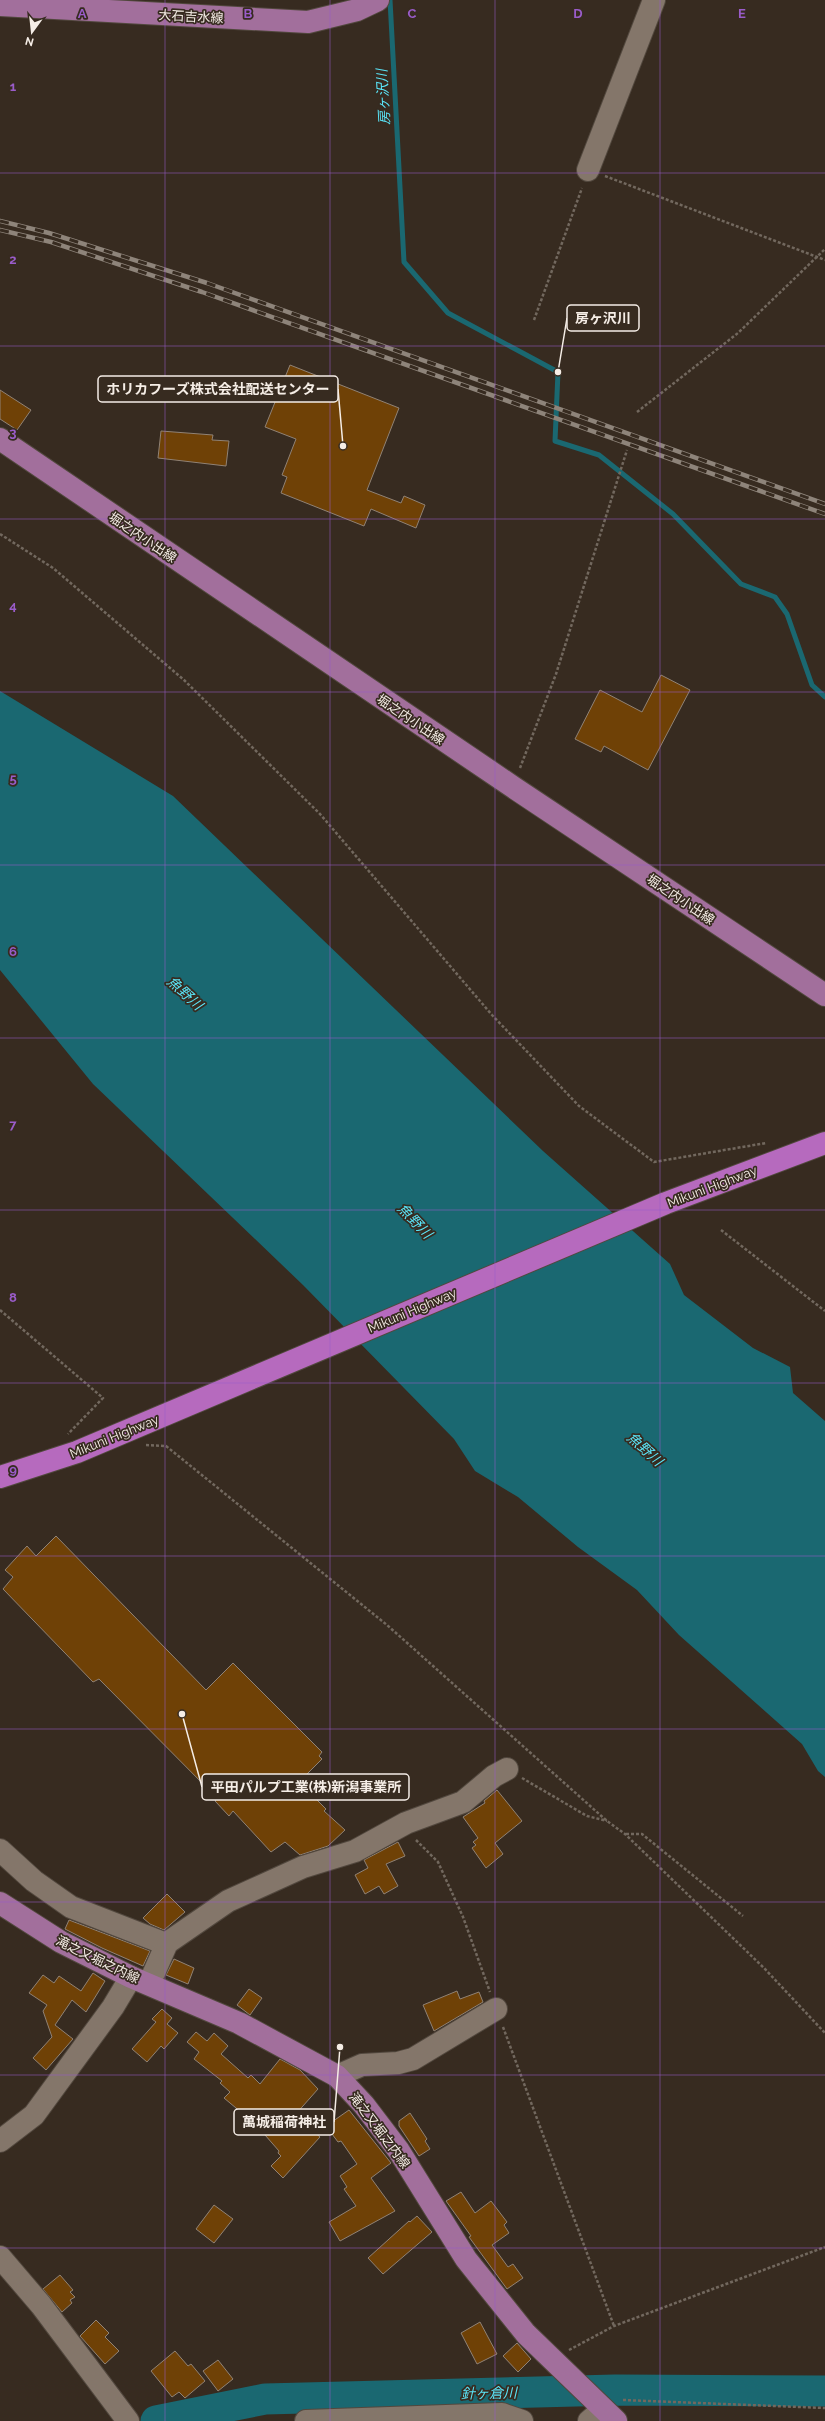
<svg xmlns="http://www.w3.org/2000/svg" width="825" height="2421" font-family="Raleway,'Noto Sans JP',sans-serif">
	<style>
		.water { fill: #1a6871 }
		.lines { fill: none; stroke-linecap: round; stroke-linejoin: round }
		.stream { stroke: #1a6871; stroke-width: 5 }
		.river { stroke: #1a6871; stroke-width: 31 }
		.building { fill: #6f4106; stroke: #908275 }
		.minor-casing { stroke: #52483e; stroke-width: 24 }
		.major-casing { stroke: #52483e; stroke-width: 24 }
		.highway-casing { stroke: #52483e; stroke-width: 24 }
		.path { stroke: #72685e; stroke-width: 2.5; stroke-dasharray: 3 2; stroke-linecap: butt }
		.minor { stroke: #84766a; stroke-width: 22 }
		.major { stroke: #a26f9c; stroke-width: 22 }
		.highway { stroke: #b66abe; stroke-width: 22 }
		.rail-casing { stroke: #8e847a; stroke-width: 4.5 }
		.rail { stroke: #372b20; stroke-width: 3; stroke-dasharray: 9; stroke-linecap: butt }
		.grid { fill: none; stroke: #9a5cc9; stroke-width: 1; stroke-opacity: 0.55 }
		.labels { text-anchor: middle; stroke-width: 3.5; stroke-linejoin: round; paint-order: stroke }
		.street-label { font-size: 13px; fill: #f5ede6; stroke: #372b20 }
		.water-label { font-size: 14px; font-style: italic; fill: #5ae5f8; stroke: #372b20 }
		.grid-label { font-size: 13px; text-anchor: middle; font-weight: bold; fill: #9a5cc9; stroke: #372b20; stroke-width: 3.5; stroke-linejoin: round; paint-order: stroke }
		.leader { fill: none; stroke: #f5ede6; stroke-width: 1.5 }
		.callout-dot { fill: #f5ede6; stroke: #372b20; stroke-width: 1.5 }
		.callout { fill: #372b20; stroke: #f5ede6; stroke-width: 1.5 }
		.callout-label { font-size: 14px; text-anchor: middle; font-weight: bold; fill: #f5ede6 }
	</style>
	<rect width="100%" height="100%" fill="#372b20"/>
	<path class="water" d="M0 691 173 796 543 1151 670 1264 684 1295 753 1348 790 1367 793 1393 825 1421V1777L818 1771 802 1744 679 1635 637 1590 578 1547 518 1497 475 1471 454 1439 303 1285 93 1084 0 970Z"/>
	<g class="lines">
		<path class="stream" d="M390 0 404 262 448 313 558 372 555 441 599 455 673 514 741 584 775 597 787 614 812 685 825 697"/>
		<path class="river" d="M156 2421 265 2399 615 2390 825 2391"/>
	</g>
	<path class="building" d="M290 365 399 408 367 490 401 503 404 496 425 505 416 528 371 509 364 526 281 493 287 477 282 475 296 439 265 427Z
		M0 390 31 410 17 430 0 419Z
		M161 431 213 435 212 440 229 441 226 466 158 458Z
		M661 675 690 690 648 770 604 746 601 752 575 739 600 690 642 712Z
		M56 1536 206 1690 233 1663 322 1752 319 1756 322 1759 299 1782 326 1809 324 1811 345 1830 328 1846 300 1855 285 1842 271 1852 233 1811 229 1816 215 1801 217 1798 99 1679 93 1682 3 1589 13 1577 5 1570 27 1546 36 1556Z
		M497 1790 522 1821 495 1843 503 1854 486 1868 472 1848 476 1845 473 1842 478 1838 463 1817 485 1803 484 1801Z
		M398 1842 405 1856 386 1864 398 1886 384 1894 379 1886 365 1894 355 1875 368 1868 364 1860Z
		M167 1894 185 1912 164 1930 150 1924 143 1918Z
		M69 1920 150 1951 143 1966 102 1948 65 1929Z
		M174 1959 194 1968 188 1984 166 1975Z
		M93 1973 105 1981 86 2012 72 2000 55 2025 73 2039 46 2070 33 2058 52 2037 43 2011 47 2005 29 1993 43 1975 54 1983 59 1976 81 1991Z
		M249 1989 262 1998 250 2015 237 2005Z
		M457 1991 460 1999 479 1992 483 2002 434 2031 423 2005Z
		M162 2009 172 2018 167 2024 178 2033 164 2049 161 2046 147 2062 132 2049 156 2022 152 2019Z
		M196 2032 207 2041 214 2033 228 2046 221 2054 248 2078 251 2075 260 2084 280 2059 300 2070 318 2089 295 2115 320 2137 283 2178 271 2166 281 2156 278 2153 279 2151 244 2111 242 2113 224 2098 230 2092 220 2083 222 2081 194 2059 199 2052 187 2042Z
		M349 2110 391 2163 371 2178 395 2211 340 2241 329 2222 356 2206 344 2189 347 2187 340 2176 357 2164 341 2141 338 2142 326 2126Z
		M410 2113 427 2139 425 2141 430 2149 419 2156 399 2126V2121Z
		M461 2192 475 2213 491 2201 507 2222 504 2225 509 2233 492 2245 508 2267 513 2264 523 2278 507 2289 469 2237 471 2236 446 2201Z
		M214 2205 233 2219 214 2243 196 2229Z
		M417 2216 432 2232 383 2274 368 2258 409 2221 410 2222Z
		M60 2275 73 2290 70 2292 75 2297 70 2300 72 2303 62 2312 43 2289Z
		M96 2320 109 2333 105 2337 119 2351 105 2364 80 2336Z
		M480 2322 497 2354 477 2364 461 2333Z
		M517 2343 531 2359 518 2372 503 2356Z
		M175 2351 188 2366 191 2364 205 2381 185 2398 179 2392 172 2397 151 2371Z
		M218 2360 233 2379 218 2391 203 2371Z"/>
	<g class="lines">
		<defs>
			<path id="minor" d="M588 170 654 0
				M0 1850 34 1881 71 1907 166 1944
				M149 1984 167 1943 228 1901 303 1867 355 1851 406 1823 463 1802 494 1776 507 1769
				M337 2076 362 2065 398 2063 413 2059 496 2009
				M0 2141 34 2115 113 2007 131 1977
				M0 2257 41 2305 128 2421
				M306 2421 502 2414 522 2421
				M589 2421 603 2409"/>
			<path id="major" d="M0 5 308 22 357 10 378 0
				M0 439 513 787 825 995
				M0 1903 61 1942 131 1977 239 2023 337 2076 364 2105 399 2151 466 2259 526 2334 616 2421"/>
			<path id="highway" d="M0 1477 77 1452 666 1203 825 1143"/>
		</defs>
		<use href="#minor" class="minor-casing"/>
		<use href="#major" class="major-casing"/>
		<use href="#highway" class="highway-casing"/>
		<path class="path" d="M605 176 825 260
			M534 320 582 188
			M637 412 738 333 825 249
			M0 534 53 568 184 680 320 814 492 1015 579 1106 654 1162 766 1143
			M520 768 556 674 627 450
			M721 1230 825 1311
			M0 1310 103 1398 68 1434
			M146 1445 166 1446 387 1625 607 1821 625 1834 764 1968 825 2033
			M522 1778 587 1816 607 1821
			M626 1834H642L743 1916
			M416 1840 438 1862 463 1917 490 1992
			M503 2027 614 2326
			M569 2350 614 2326 825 2247
			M623 2400 825 2408"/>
		<use href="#minor" class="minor"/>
		<use href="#major" class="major"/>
		<use href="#highway" class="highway"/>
		<defs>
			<path id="rail" d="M0 221 49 233 207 283 825 504
				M0 230 51 242 202 292 825 514"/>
		</defs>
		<use href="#rail" class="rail-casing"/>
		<use href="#rail" class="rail"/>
	</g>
	<path class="grid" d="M165 0V2421M330 0V2421M495 0V2421M660 0V2421M0 173H825M0 346H825M0 519H825M0 692H825M0 865H825M0 1038H825M0 1210H825M0 1383H825M0 1556H825M0 1729H825M0 1902H825M0 2075H825M0 2248H825"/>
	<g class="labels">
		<g class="street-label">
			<text transform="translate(191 16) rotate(3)" y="5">大石吉水線</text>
			<text transform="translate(143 537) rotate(34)" y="5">堀之内小出線</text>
			<text transform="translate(411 719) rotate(34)" y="5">堀之内小出線</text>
			<text transform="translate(681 899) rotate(34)" y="5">堀之内小出線</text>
			<text transform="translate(712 1186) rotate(-21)" y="5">Mikuni Highway</text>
			<text transform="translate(412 1310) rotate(-23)" y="5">Mikuni Highway</text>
			<text transform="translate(114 1436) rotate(-22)" y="5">Mikuni Highway</text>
			<text transform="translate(98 1959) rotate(26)" y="5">滝之又堀之内線</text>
			<text transform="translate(380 2130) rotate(53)" y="5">滝之又堀之内線</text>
		</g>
		<g class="water-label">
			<text transform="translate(383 97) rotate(-93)" y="5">房ヶ沢川</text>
			<text transform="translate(185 993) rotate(42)" y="5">魚野川</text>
			<text transform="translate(415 1221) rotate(46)" y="5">魚野川</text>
			<text transform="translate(645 1449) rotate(42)" y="5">魚野川</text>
			<text transform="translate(489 2393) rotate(-1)" y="5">針ヶ倉川</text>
		</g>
	</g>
	<g class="grid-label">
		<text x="82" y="18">A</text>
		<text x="248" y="18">B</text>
		<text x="412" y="18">C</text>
		<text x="578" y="18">D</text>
		<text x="742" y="18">E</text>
		<text x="13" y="91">1</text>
		<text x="13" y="264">2</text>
		<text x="13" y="437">3</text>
		<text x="13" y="610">4</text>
		<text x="13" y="783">5</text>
		<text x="13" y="956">6</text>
		<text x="13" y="1129">7</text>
		<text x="13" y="1302">8</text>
		<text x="13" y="1474">9</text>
	</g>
	<path class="leader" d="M558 372L567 318M343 446L338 389M182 1714L202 1787M340 2047L334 2122"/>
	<g class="callout-dot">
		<circle cx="558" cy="372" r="4"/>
		<circle cx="343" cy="446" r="4"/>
		<circle cx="182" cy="1714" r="4"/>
		<circle cx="340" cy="2047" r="4"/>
	</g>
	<g class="callout">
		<rect x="567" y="305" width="72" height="26" rx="4"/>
		<rect x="98" y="376" width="240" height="26" rx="4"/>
		<rect x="202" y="1774" width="207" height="26" rx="4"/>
		<rect x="234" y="2109" width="100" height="26" rx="4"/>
	</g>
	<g class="callout-label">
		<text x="603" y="323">房ヶ沢川</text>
		<text x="218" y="394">ホリカフーズ株式会社配送センター</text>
		<text x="306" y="1792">平田パルプ工業(株)新潟事業所</text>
		<text x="284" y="2127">萬城稲荷神社</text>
	</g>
	<g transform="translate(32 32) rotate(195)" stroke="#372b20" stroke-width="3" paint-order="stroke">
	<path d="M0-3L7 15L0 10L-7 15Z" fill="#f5ede6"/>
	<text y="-6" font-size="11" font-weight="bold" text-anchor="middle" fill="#f5ede6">N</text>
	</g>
</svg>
